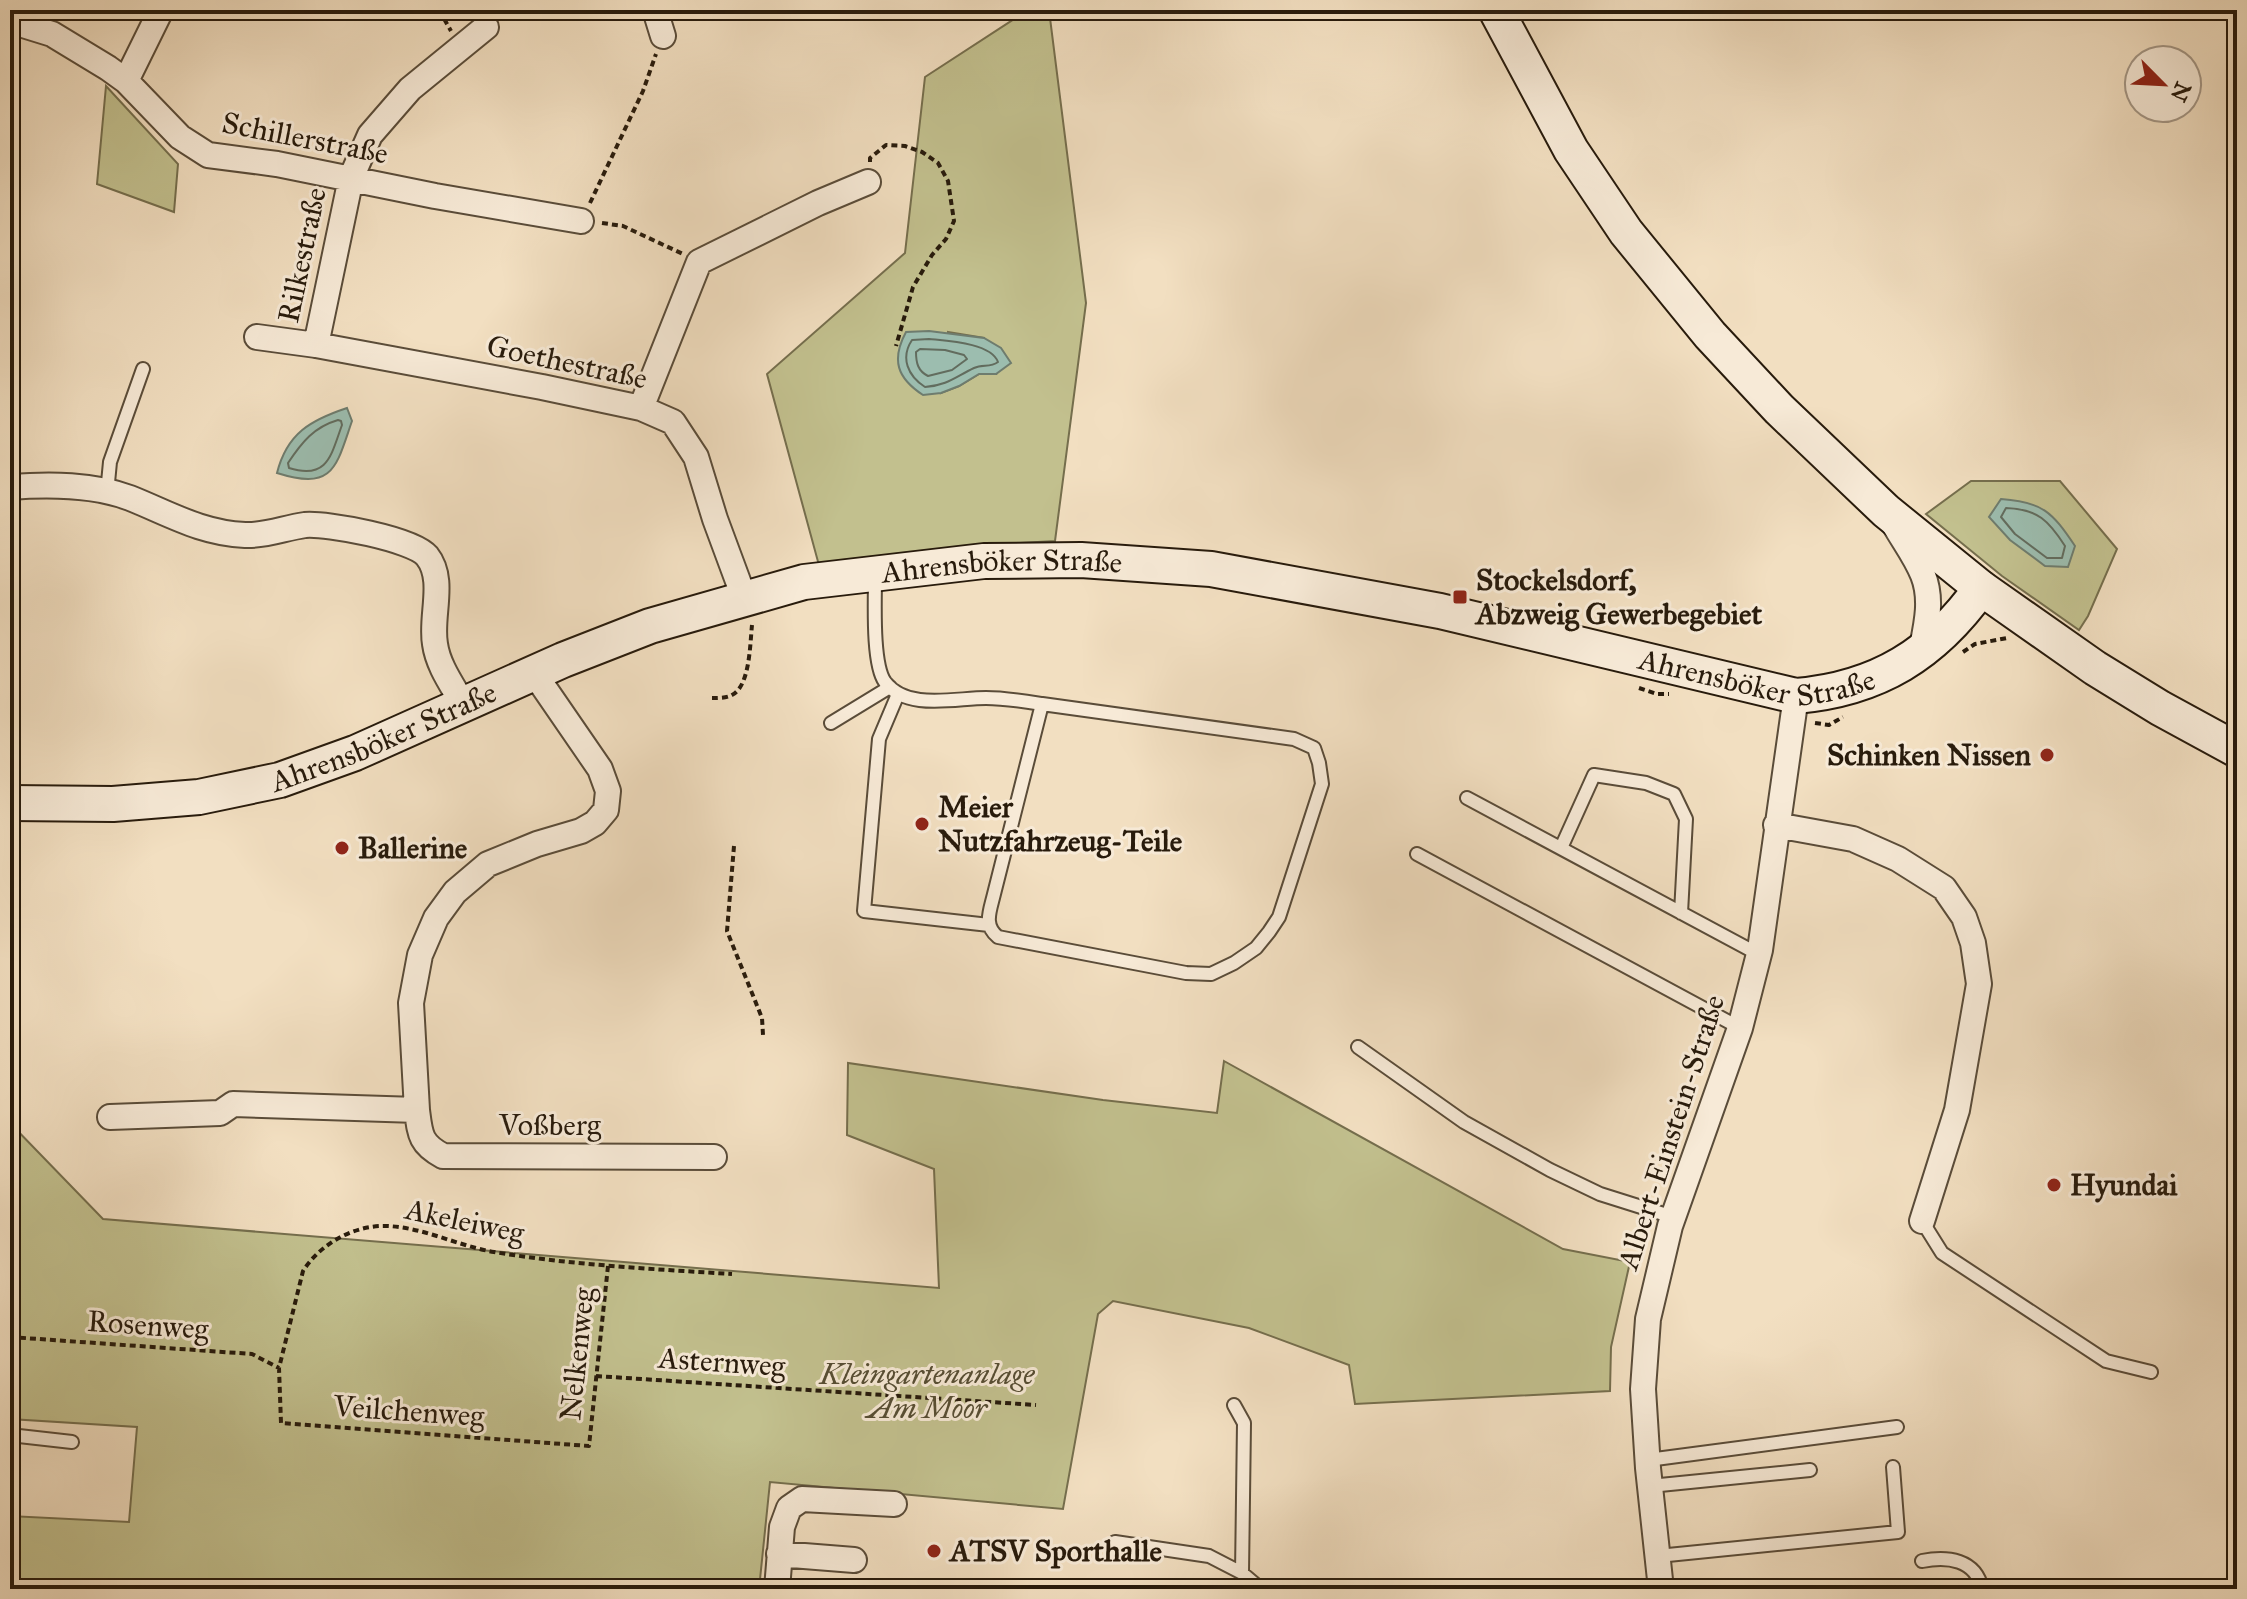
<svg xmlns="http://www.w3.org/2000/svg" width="2247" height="1599" font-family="'IM FELL Great Primer',serif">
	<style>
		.green { fill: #c2c08e; stroke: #756e4d; stroke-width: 2; fill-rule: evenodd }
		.water { fill: #9cbdaf; stroke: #6e7c6e; stroke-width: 2 }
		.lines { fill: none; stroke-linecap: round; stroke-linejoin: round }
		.shore { stroke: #626c5e; stroke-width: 2 }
		.lane-casing { stroke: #5a4c39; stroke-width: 16 }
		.street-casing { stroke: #5a4c39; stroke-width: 28 }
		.secondary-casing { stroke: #281b0c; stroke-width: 38 }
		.path { stroke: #281b0c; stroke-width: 4; stroke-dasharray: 6 4; stroke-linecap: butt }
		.lane { stroke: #f7ead7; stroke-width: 12 }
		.street { stroke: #f7ead7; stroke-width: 24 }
		.secondary { stroke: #f7ead7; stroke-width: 34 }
		.poi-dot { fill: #8f2418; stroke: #f7ead7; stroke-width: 3 }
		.labels { text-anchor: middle; stroke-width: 6; stroke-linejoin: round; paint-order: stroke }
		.street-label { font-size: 30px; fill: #281b0c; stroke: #f7ead7 }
		.poi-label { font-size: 30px; font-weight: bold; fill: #281b0c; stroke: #f7ead7; text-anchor: start }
		.park-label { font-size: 30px; font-style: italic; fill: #564d33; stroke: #f7ead7 }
	</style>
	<rect width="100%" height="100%" fill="#f2dfc1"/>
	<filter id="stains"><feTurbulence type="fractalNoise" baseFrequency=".0025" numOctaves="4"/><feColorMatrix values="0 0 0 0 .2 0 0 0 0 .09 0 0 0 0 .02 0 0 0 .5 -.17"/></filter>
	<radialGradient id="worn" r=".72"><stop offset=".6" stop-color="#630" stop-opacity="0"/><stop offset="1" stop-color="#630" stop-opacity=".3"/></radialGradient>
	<path class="green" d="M1028 10H1049L1086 303 1055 541 985 545 820 569 767 374 905 253 925 77ZM948 332 984 338 996 374H979L959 386 941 393Z
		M106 86 178 164 174 212 97 184Z
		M1971 481H2060L2117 549 2088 616 2079 630 2002 576 1926 514Z
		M1224 1061 1563 1249 1630 1262 1611 1347 1610 1391 1355 1404 1349 1365 1249 1328 1113 1301 1098 1314 1063 1509 770 1482 759 1589H10V1516L129 1522 137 1427 10 1419V1123L103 1219 939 1288 934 1169 847 1135 848 1063 1103 1100 1217 1113Z"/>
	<path class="water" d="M929 331 984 338 1001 348 1011 363 996 374H979L959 386 941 393 923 395C897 378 891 360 906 332Z
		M347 408 352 421C336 467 334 491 277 473 287 433 311 420 347 408Z
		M2001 499C2043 502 2052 512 2075 546L2068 567 2045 566 2010 540 1989 517Z"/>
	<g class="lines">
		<path class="shore" d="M929 339C948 341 991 343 998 362 990 368 983 364 974 368 955 377 948 385 925 387 908 376 900 358 912 340Z
			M920 349 945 350 964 355 967 359 952 370 928 376C918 371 916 363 916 352Z
			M338 420 341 421 342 425C331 455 328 480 289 468L288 463C302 442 314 427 338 420Z
			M2006 508C2038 509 2049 521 2065 546L2062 558H2047L2015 534 2001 517Z"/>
		<defs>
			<path id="lane" d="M107 493 110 462 143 369
				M875 577C875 601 872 664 885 682 907 711 955 698 986 698 1005 698 1023 701 1042 704L1294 739 1314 748 1319 763 1322 784 1279 917 1269 932 1256 948 1234 963 1211 974 1186 973 998 937C983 925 990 911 994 894L1042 704
				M898 694 879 739 864 911 989 925
				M831 723 890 687
				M1467 798 1758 954
				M1561 848 1594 775 1646 783 1674 794 1686 819 1681 913
				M1417 854 1740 1028
				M1358 1047 1464 1122 1550 1170 1600 1194 1673 1217
				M1922 1221 1942 1253 2106 1361 2151 1372
				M1234 1405 1244 1423 1242 1573
				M10 1435 72 1442
				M1648 1460 1897 1427
				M1650 1486 1810 1470
				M1115 1542 1209 1556 1242 1573 1261 1589
				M1658 1556 1898 1532 1893 1467
				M1922 1561C1947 1556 1976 1559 1982 1589"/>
			<path id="street" d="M655 10 663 36
				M10 21 52 34 108 68 126 81 180 137 208 155 277 164 435 196 581 221
				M126 81 161 10
				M257 337 316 345 542 387 641 408 673 422 696 457 715 519 745 600
				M316 345 351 178 370 135 410 89 486 27
				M641 408 699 262 818 203 868 182
				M10 487C50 484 93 484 130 498 170 514 201 533 245 535 266 536 284 528 305 525 327 523 413 539 427 556 446 580 430 616 435 644 438 666 453 686 463 704
				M1894 524C1903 540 1916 557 1923 575 1933 600 1926 627 1921 652
				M1776 825 1853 839 1898 859 1944 888 1964 917 1973 943 1979 984 1957 1110 1922 1221
				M417 1110C420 1134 420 1144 443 1156L714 1157
				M110 1117 220 1113 233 1104 417 1110 411 1003 420 955 436 918 455 892 488 864 537 844 581 831 595 823 606 810 608 791 600 769 534 673
				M779 1554 854 1560
				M777 1589 782 1527 789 1508 802 1499 894 1504
				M1661 1589 1648 1468 1643 1389 1648 1319 1670 1226 1740 1028 1760 950 1796 696"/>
			<g id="secondary">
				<path d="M1496 10 1571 150 1626 232 1710 335 1779 409 1886 511 1981 588 2095 668 2160 708 2237 750"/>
				<path id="s1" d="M10 803 113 804 199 797 280 780 355 753 563 660 650 626 804 582 984 561 1081 560 1211 569 1440 611 1796 696C1878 689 1934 654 1981 588"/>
			</g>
		</defs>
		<use href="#lane" class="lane-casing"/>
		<use href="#street" class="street-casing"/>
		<use href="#secondary" class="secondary-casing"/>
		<path class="path" d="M446 10 443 17 451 31
			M870 162V158L886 145 905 146 922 152 938 163 948 181 954 221 946 239 932 255 913 287 896 346
			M590 203 643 91 656 54
			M602 223 623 226 683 254
			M1963 652 1975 644 2007 638
			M1639 688 1657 694H1669
			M712 698C718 698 727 698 732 695 750 686 750 644 752 625
			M1815 723 1829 725 1843 717
			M734 846 727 931 762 1018 763 1035
			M608 1266 589 1446 281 1423 279 1368 303 1271C320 1244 354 1225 386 1226 423 1227 458 1246 494 1252 572 1265 652 1269 732 1274
			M10 1337 252 1354 279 1368
			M596 1376 1036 1405"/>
		<use href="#lane" class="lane"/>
		<use href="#street" class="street"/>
		<use href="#secondary" class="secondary"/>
	</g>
	<g class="poi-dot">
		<rect x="1452" y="589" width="16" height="16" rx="4"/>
		<circle cx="2047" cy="755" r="8"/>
		<circle cx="922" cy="824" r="8"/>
		<circle cx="342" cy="848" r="8"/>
		<circle cx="2054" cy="1185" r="8"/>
		<circle cx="934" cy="1551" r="8"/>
	</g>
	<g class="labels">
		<g class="street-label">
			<text transform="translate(305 138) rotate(11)" y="10">Schillerstraße</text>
			<text transform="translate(302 255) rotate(-78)" y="10">Rilkestraße</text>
			<text transform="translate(567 362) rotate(12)" y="10">Goethestraße</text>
			<text dy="10" stroke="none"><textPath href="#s1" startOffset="1032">Ahrensböker Straße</textPath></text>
			<text dy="10" stroke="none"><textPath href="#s1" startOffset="1800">Ahrensböker Straße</textPath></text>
			<text dy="10" stroke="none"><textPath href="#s1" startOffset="384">Ahrensböker Straße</textPath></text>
			<text x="550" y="1135">Voßberg</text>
			<text transform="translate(1671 1132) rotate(-72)" y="10">Albert-Einstein-Straße</text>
			<text transform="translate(465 1221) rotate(12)" y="10">Akeleiweg</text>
			<text transform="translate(148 1325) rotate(4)" y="10">Rosenweg</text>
			<text transform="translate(577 1354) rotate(-84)" y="10">Nelkenweg</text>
			<text transform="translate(722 1362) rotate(4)" y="10">Asternweg</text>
			<text transform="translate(409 1411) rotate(4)" y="10">Veilchenweg</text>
		</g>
		<g class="poi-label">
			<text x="1476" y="590">Stockelsdorf,<tspan x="1476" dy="34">Abzweig Gewerbegebiet</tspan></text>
			<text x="2031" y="765" text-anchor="end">Schinken Nissen</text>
			<text x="938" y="817">Meier<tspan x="938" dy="34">Nutzfahrzeug-Teile</tspan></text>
			<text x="358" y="858">Ballerine</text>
			<text x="2070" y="1195">Hyundai</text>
			<text x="950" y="1561">ATSV Sporthalle</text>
		</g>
		<g class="park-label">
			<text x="927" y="1384">Kleingartenanlage<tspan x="927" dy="34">Am Moor</tspan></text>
		</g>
	</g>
	<rect width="2247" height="1599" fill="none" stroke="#f2dfc1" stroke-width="40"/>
	<rect x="12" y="12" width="2223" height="1575" fill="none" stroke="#281b0c" stroke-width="4"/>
	<rect x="20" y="20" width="2207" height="1559" fill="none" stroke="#281b0c" stroke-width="2"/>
	<g transform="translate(2163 84) rotate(114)"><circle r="38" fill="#f7ead7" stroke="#a49786" stroke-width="2"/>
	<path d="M0-6L14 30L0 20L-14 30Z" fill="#8f2418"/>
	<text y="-12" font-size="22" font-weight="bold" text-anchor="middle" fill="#281b0c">N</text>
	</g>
	<rect width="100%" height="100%" filter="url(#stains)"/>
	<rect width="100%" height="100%" fill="url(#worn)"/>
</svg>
